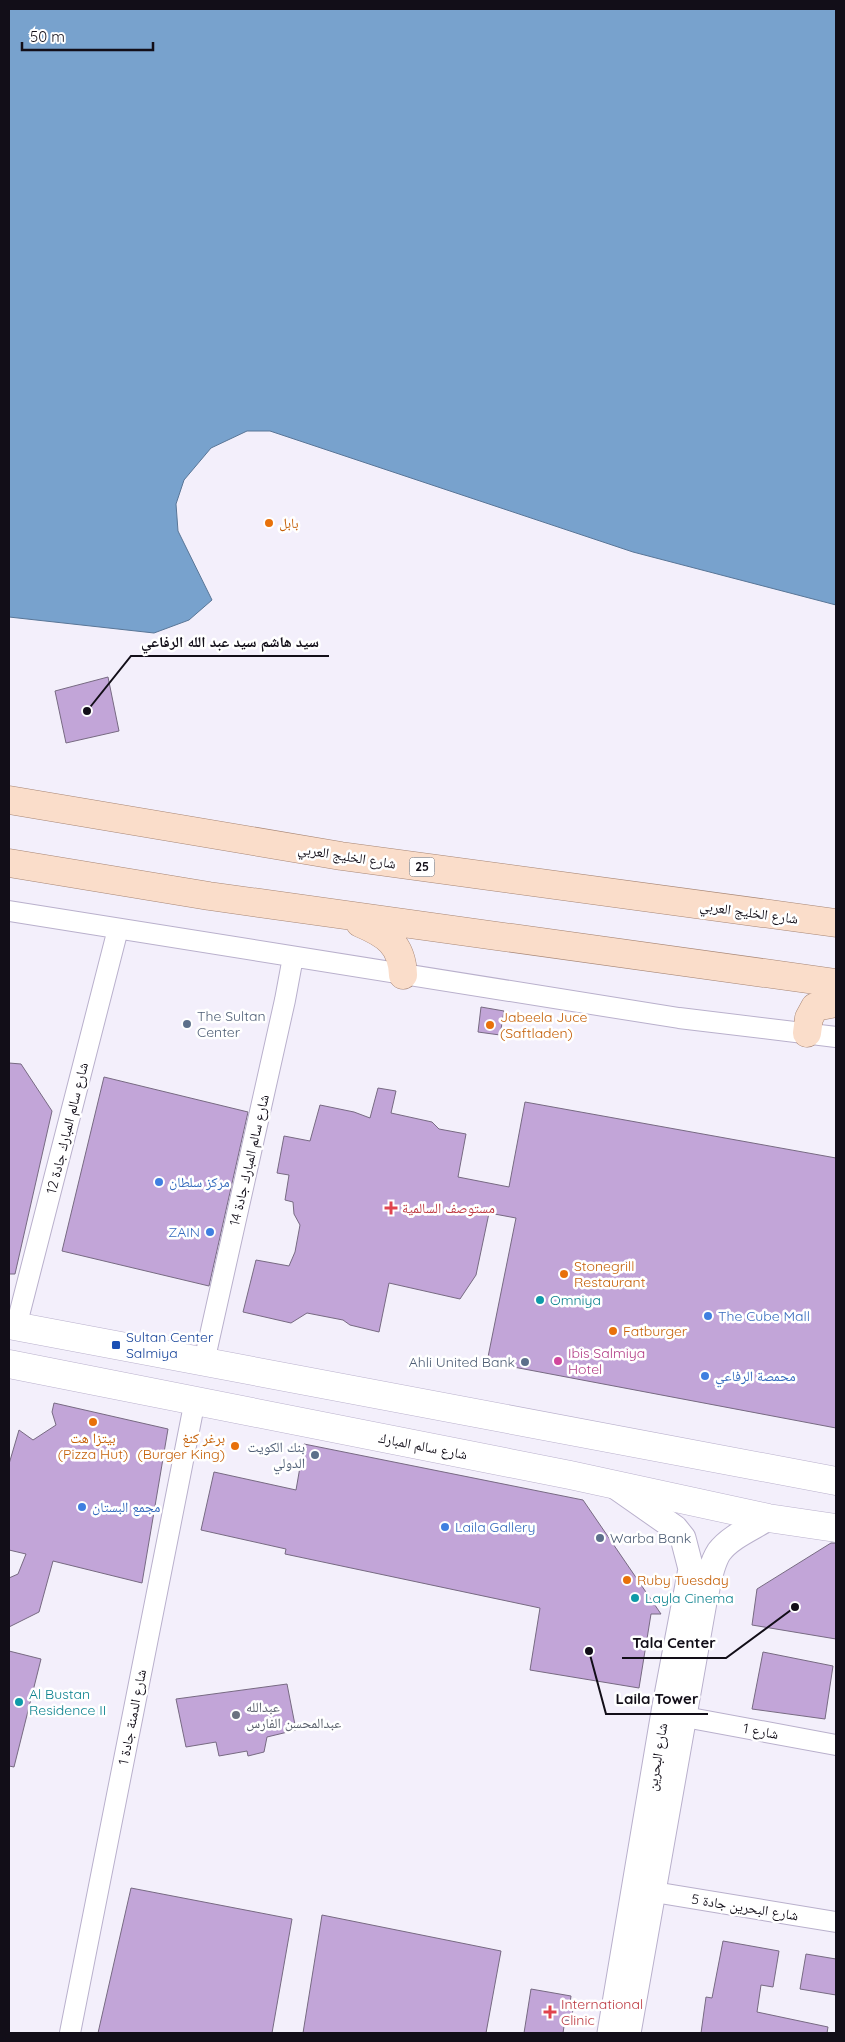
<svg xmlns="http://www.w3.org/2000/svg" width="845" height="2042" font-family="Quicksand,'Noto Naskh Arabic',sans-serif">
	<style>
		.water { fill: #78a2cd; stroke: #597697 }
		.building { fill: #c2a5d8; stroke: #776a82 }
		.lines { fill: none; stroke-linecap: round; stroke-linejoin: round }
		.minor-casing { stroke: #b9b0cc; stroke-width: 22 }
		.tertiary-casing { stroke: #b9b0cc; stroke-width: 27 }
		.secondary-casing { stroke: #b9b0cc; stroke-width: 29 }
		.primary-casing { stroke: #a78675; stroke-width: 29 }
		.minor { stroke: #fff; stroke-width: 20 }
		.tertiary { stroke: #fff; stroke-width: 25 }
		.secondary { stroke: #fff; stroke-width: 28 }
		.primary { stroke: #faddca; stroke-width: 28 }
		.food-dot { fill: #e8710a; stroke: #fff; stroke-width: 2 }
		.service-dot { fill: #5c6f8a; stroke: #fff; stroke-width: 2 }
		.shop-dot { fill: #3f7fe0; stroke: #fff; stroke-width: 2 }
		.health-dot { fill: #e0444e; stroke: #fff; stroke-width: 2 }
		.culture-dot { fill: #0f9aa8; stroke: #fff; stroke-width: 2 }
		.transit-dot { fill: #1a4fb4; stroke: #fff; stroke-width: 2 }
		.hotel-dot { fill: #d1479c; stroke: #fff; stroke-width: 2 }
		.worship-dot { fill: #6b7280; stroke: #fff; stroke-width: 2 }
		.labels { text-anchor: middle; stroke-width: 5; stroke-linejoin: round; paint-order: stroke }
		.shield { fill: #fff; stroke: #59565d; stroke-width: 1 }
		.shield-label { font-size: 12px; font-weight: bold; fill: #120e18 }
		.food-label { font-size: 14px; fill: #c56008; stroke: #fff; text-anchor: start }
		.street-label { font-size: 14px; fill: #120e18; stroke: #fff }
		.service-label { font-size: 14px; fill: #4e5e75; stroke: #fff; text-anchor: start }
		.shop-label { font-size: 14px; fill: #366cbe; stroke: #fff; text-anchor: start }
		.health-label { font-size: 14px; fill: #be3a42; stroke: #fff; text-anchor: start }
		.culture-label { font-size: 14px; fill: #0d838f; stroke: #fff; text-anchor: start }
		.transit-label { font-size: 14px; fill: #164399; stroke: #fff; text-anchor: start }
		.hotel-label { font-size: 14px; fill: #b23c85; stroke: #fff; text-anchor: start }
		.worship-label { font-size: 14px; fill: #5b616d; stroke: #fff; text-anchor: start }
		.leader { fill: none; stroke: #120e18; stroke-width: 2 }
		.callout-dot { fill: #120e18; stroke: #fff; stroke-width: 2 }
		.callout-label { font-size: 15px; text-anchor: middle; font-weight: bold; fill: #120e18; stroke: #fff; stroke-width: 5; stroke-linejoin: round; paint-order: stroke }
	</style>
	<rect width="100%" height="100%" fill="#f3effb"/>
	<path class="water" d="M9 9H836V605L633 552 270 431H247L211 448 184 480 176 504 178 531 212 600 189 620 154 633 9 617Z"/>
	<path class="building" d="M108 677 119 731 66 743 55 691Z
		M481 1007 504 1011 500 1035 478 1032Z
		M9 1063 21 1064 52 1111 15 1274H9Z
		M104 1077 248 1112 209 1286 62 1251Z
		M378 1088 396 1091 391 1113 432 1122 439 1129 466 1134 458 1177 509 1187 525 1102 836 1158V1428L487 1362 516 1218 489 1213 476 1275 460 1299 389 1283 379 1332 350 1325 343 1320 307 1313 291 1323 243 1312 256 1260 289 1266 295 1252 300 1225 294 1214 293 1202 285 1200 289 1175 277 1173 284 1136 310 1141 320 1105 354 1112 370 1118Z
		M54 1403 168 1429 142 1583 53 1561 39 1612 9 1627V1578L18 1574 26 1554 9 1550V1464L19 1430 33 1440 56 1425 52 1412Z
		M304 1444 583 1500 661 1614H651L639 1688 530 1670 540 1608 285 1554 286 1549 201 1530 214 1472 296 1490Z
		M831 1543H836V1639L752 1625 757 1589Z
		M9 1651 41 1659 14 1767 9 1766Z
		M763 1652 833 1666 825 1719 752 1709Z
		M287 1684 296 1730 267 1737 264 1752 248 1756 247 1751 219 1756 216 1742 186 1747 176 1699Z
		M131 1888 292 1919 272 2033H98Z
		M322 1915 501 1951 486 2033H303Z
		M723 1941 779 1951 773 1987 761 1985 757 2012 828 2027 827 2033H701L706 1997 712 1998Z
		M806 1954 836 1959V1995L800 1989Z
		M531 1989 571 1996 570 2003H574L571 2021 565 2020 563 2033H524Z"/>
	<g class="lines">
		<defs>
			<path id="minor" d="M9 911 679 1018 836 1037
				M16 1327 118 929
				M204 1362 285 1000 293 957
				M685 1717 836 1745
				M654 1892 836 1922
				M70 2033 195 1400"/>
			<path id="tertiary" d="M610 2033 665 1706 691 1569 683 1538 675 1528 615 1486
				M628 2033 704 1602C708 1586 710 1566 719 1552 730 1537 752 1528 768 1518"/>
			<path id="secondary" d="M9 1325 836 1481
				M9 1364 570 1475 768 1518 836 1528"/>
			<path id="primary" d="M9 800 341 856 836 923
				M9 863 209 896 836 983
				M360 923C386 934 402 944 403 975
				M807 1033 809 1018 815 1007 836 1003"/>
		</defs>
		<use href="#minor" class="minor-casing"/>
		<use href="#tertiary" class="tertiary-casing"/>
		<use href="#secondary" class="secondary-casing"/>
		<use href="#primary" class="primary-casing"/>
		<use href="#minor" class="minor"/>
		<use href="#tertiary" class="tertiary"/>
		<use href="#secondary" class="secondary"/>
		<use href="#primary" class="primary"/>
	</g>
	<g class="food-dot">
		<circle cx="269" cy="523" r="5"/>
		<circle cx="490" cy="1025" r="5"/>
		<circle cx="564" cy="1274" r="5"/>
		<circle cx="613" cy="1331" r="5"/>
		<circle cx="93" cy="1422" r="5"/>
		<circle cx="235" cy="1446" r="5"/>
		<circle cx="627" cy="1580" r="5"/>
	</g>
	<g class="service-dot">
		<circle cx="187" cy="1024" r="5"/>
		<circle cx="525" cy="1362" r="5"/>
		<circle cx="315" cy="1455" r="5"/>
		<circle cx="600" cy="1538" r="5"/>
	</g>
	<g class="shop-dot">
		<circle cx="159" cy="1182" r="5"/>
		<circle cx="210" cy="1232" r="5"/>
		<circle cx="708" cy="1316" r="5"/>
		<circle cx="705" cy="1376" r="5"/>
		<circle cx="82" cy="1507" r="5"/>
		<circle cx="445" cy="1527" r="5"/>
	</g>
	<g class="health-dot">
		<path d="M388.5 1200.5h5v5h5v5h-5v5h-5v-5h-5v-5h5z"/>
		<path d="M547.5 2004.5h5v5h5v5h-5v5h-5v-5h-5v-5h5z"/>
	</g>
	<g class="culture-dot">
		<circle cx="540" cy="1300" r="5"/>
		<circle cx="635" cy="1598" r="5"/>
		<circle cx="19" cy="1702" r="5"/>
	</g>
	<rect class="transit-dot" x="111" y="1340" width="10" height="10" rx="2.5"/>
	<circle class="hotel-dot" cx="558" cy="1361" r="5"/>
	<circle class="worship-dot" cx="236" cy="1715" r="5"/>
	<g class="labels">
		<rect class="shield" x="409.5" y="857.5" width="25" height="19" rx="4"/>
		<g class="shield-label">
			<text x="422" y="871">25</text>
		</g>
		<g class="food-label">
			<text x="279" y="528">بابل</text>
			<text x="500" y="1022">Jabeela Juce<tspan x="500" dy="16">(Saftladen)</tspan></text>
			<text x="574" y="1271">Stonegrill<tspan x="574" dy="16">Restaurant</tspan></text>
			<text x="623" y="1336">Fatburger</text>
			<text x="93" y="1443" text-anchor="middle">بيتزا هت<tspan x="93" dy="16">(Pizza Hut)</tspan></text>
			<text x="225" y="1443" text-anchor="end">برغر كنغ<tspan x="225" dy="16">(Burger King)</tspan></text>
			<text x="637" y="1585">Ruby Tuesday</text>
		</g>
		<g class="street-label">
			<text transform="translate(347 856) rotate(9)" y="5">شارع الخليج العربي</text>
			<text transform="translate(749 912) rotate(8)" y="5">شارع الخليج العربي</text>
			<text transform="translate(67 1128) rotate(-76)" y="5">شارع سالم المبارك جادة 12</text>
			<text transform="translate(249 1160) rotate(-77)" y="5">شارع سالم المبارك جادة 14</text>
			<text transform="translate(423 1446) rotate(11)" y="5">شارع سالم المبارك</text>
			<text transform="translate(132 1717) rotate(-79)" y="5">شارع الدمنة جادة 1</text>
			<text transform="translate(761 1731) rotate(10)" y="5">شارع 1</text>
			<text transform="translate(657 1757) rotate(-81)" y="5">شارع البحرين</text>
			<text transform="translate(745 1907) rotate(9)" y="5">شارع البحرين جادة 5</text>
		</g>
		<g class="service-label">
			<text x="197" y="1021">The Sultan<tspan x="197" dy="16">Center</tspan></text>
			<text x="515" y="1367" text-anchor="end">Ahli United Bank</text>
			<text x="305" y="1452" text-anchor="end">بنك الكويت<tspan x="305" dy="16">الدولي</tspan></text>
			<text x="610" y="1543">Warba Bank</text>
		</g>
		<g class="shop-label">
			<text x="169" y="1187">مركز سلطان</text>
			<text x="200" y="1237" text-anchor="end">ZAIN</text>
			<text x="718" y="1321">The Cube Mall</text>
			<text x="715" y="1381">محمصة الرفاعي</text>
			<text x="92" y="1512">مجمع البستان</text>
			<text x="455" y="1532">Laila Gallery</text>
		</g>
		<g class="health-label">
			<text x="402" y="1213">مستوصف السالمية</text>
			<text x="561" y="2009">International<tspan x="561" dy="16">Clinic</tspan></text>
		</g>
		<g class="culture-label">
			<text x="550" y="1305">Omniya</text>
			<text x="645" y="1603">Layla Cinema</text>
			<text x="29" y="1699">Al Bustan<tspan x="29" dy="16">Residence II</tspan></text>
		</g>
		<g class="transit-label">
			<text x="126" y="1342">Sultan Center<tspan x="126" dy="16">Salmiya</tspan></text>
		</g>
		<g class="hotel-label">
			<text x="568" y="1358">Ibis Salmiya<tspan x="568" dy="16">Hotel</tspan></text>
		</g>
		<g class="worship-label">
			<text x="246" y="1712">عبدالله<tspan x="246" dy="16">عبدالمحسن الفارس</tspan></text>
		</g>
	</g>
	<path class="leader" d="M87 711L131 656H329M795 1607L726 1658H622M589 1651L606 1714H708"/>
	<g class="callout-dot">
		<circle cx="87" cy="711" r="5"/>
		<circle cx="795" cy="1607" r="5"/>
		<circle cx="589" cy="1651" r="5"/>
	</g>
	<g class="callout-label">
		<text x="230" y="647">سيد هاشم سيد عبد الله الرفاعي</text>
		<text x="674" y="1648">Tala Center</text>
		<text x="657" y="1704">Laila Tower</text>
	</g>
	<rect width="845" height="2042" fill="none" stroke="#120e18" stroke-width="20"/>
	<path d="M22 42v8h131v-8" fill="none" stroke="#120e18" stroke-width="2.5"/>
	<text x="30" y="42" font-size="15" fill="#120e18" stroke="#ffffff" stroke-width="4" paint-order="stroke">50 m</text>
</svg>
